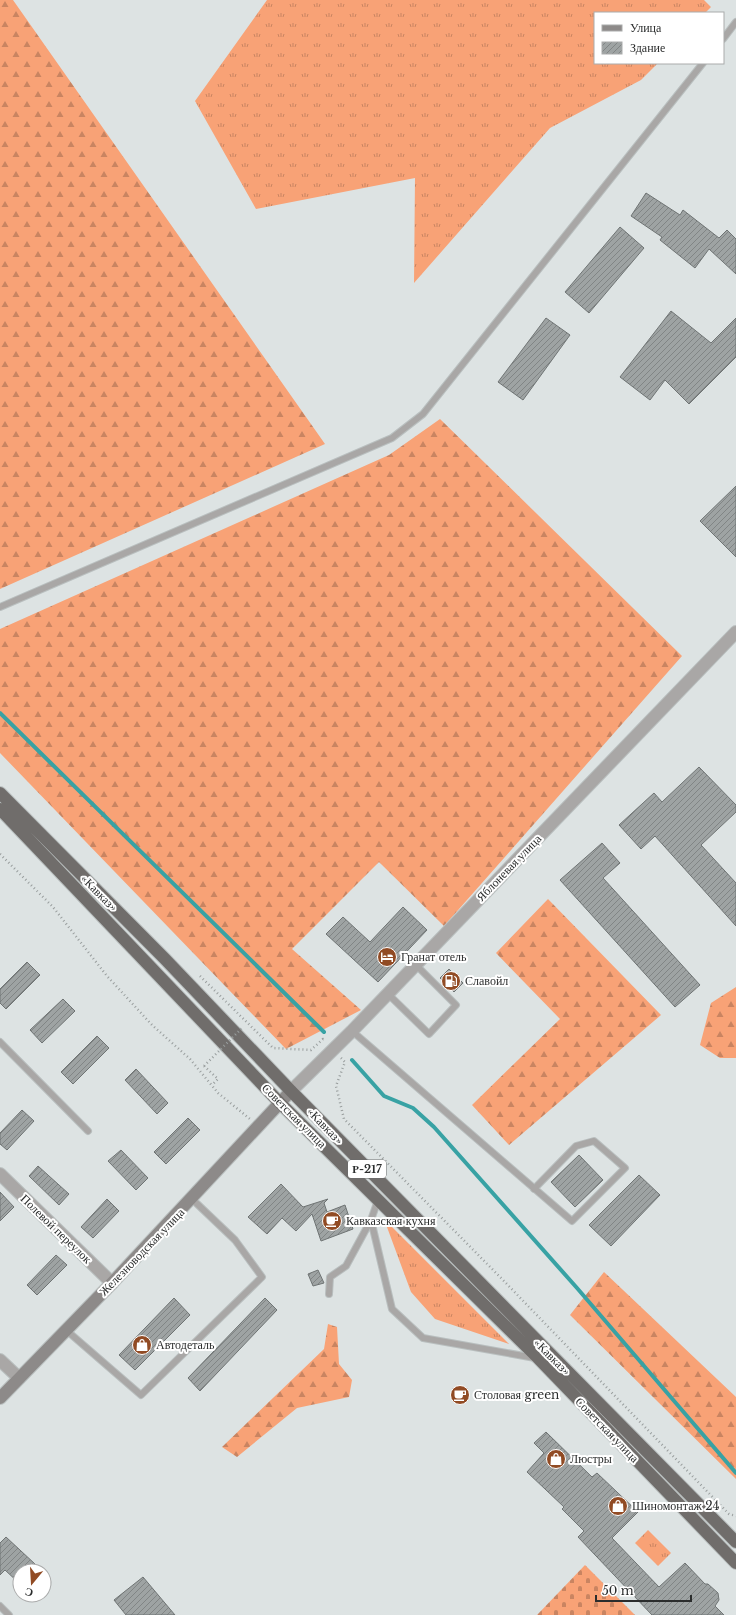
<svg xmlns="http://www.w3.org/2000/svg" width="736" height="1615" font-family="'Libre Baskerville',serif">
	<style>
		.grass { fill: url(#grass-tufts) }
		.forest { fill: url(#forest-firs) }
		.cemetery { fill: url(#cemetery-stones) }
		.lines { fill: none; stroke-linecap: round; stroke-linejoin: round }
		.stream { stroke: #38a2a4; stroke-width: 4 }
		.building { fill: url(#building-hatch); stroke: #6f7474 }
		.service-casing { stroke: #b9bfbf; stroke-width: 8 }
		.minor-casing { stroke: #b9bfbf; stroke-width: 14 }
		.tertiary-casing { stroke: #b9bfbf; stroke-width: 14 }
		.secondary-casing { stroke: #b9bfbf; stroke-width: 14 }
		.trunk-casing { stroke: #b9bfbf; stroke-width: 14 }
		.path { stroke: #999e9e; stroke-width: 2.5; stroke-dasharray: 1 3; stroke-linecap: butt }
		.service { stroke: #a9a7a6; stroke-width: 6 }
		.minor { stroke: #a9a7a6; stroke-width: 12 }
		.tertiary { stroke: #a9a7a6; stroke-width: 12 }
		.secondary { stroke: #8d8a89; stroke-width: 12 }
		.trunk { stroke: #706d6b; stroke-width: 12 }
		.path-bridge { stroke: #999e9e; stroke-width: 2.5; stroke-dasharray: 1 3; stroke-linecap: butt }
		.labels { text-anchor: middle; stroke-width: 4; stroke-linejoin: round; paint-order: stroke }
		.shield { fill: #fff; stroke: #6b6c6c; stroke-width: 1 }
		.shield-label { font-size: 11px; font-weight: bold; fill: #2b2d2d }
		.street-label { font-size: 12px; fill: #2b2d2d; stroke: #fff }
		.poi-label { font-size: 12px; fill: #2b2d2d; stroke: #fff; text-anchor: start }
	</style>
	<defs>
		<pattern id="grass-tufts" width="24" height="20" patternUnits="userSpaceOnUse"><rect width="24" height="20" fill="#f8a276"/><path d="M3 7l-1-3M5 7V3M7 7l1-3M15 17l-1-3M17 17v-4M19 17l1-3" fill="none" stroke="#c98461"/></pattern>
		<pattern id="forest-firs" width="22" height="20" patternUnits="userSpaceOnUse"><rect width="22" height="20" fill="#f8a276"/><path d="M5 1l3.5 6h-7zM16 11l3.5 6h-7z" fill="#c98461"/></pattern>
		<pattern id="cemetery-stones" width="16" height="16" patternUnits="userSpaceOnUse"><rect width="16" height="16" fill="#f8a276"/><path d="M2 7V4a2 2 0 0 1 4 0v3zM10 15v-3a2 2 0 0 1 4 0v3z" fill="#c98461"/></pattern>
		<pattern id="building-hatch" width="6" height="6" patternUnits="userSpaceOnUse"><rect width="6" height="6" fill="#9ea3a3"/><path d="M-1 1l2-2M0 6l6-6M5 7l2-2" fill="none" stroke="#818585"/></pattern>
	</defs>
	<rect width="100%" height="100%" fill="#dde3e3"/>
	<path class="grass" d="M267 0H704L711 7 705 13H595V63H658L641 80 550 128 414 283 415 178 256 209 195 101Z
		M384 1219 509 1344 435 1319 411 1292Z
		M648 1530 671 1553 658 1566 635 1543Z"/>
	<path class="forest" d="M0 0H13L325 444 0 589Z
		M440 419 682 656 444 926 379 862 292 949 361 1010 286 1049 0 753V629L389 455Z
		M548 899 661 1015 509 1145 472 1105 560 1019 496 953Z
		M736 987V1058H720L700 1045 711 1003Z
		M604 1272 736 1397V1479L570 1315Z
		M328 1324 337 1327 339 1364 352 1380 349 1397 297 1408 237 1457 222 1447 324 1349Z"/>
	<path class="cemetery" d="M585 1565 635 1615H537Z"/>
	<g class="lines">
		<path class="stream" d="M0 713 324 1032
			M352 1060 384 1096 413 1108 434 1127 577 1288 736 1473"/>
	</g>
	<path class="building" d="M646 193 680 215 683 210 719 238 727 230 736 239V274L709 249 695 268 660 240 662 237 631 216Z
		M620 227 644 248 589 313 565 292Z
		M671 311 711 343 736 318V357L689 404 665 380 650 400 620 377Z
		M546 318 570 335 523 400 498 382Z
		M736 486V557L700 521Z
		M699 767 736 805V812L701 845 736 883V926L655 836 641 849 619 825 654 793 662 802Z
		M602 843 620 863 603 878 700 985 675 1007 560 880Z
		M403 907 427 930 378 982 326 934 343 917 370 942Z
		M27 962 40 975 6 1009 0 1003V989Z
		M449 969 463 983 454 992 440 978Z
		M63 999 75 1011 42 1043 30 1030Z
		M97 1036 109 1048 73 1084 61 1072Z
		M136 1069 168 1103 157 1114 125 1080Z
		M22 1110 34 1121 7 1150 0 1144V1133Z
		M188 1118 200 1130 166 1164 154 1152Z
		M121 1150 148 1178 136 1190 108 1161Z
		M579 1155 603 1180 575 1207 551 1182Z
		M38 1166 69 1194 59 1205 29 1176Z
		M639 1175 660 1195 611 1246 589 1225Z
		M281 1184 303 1207 328 1199 324 1203 327 1212 345 1205 353 1229 321 1241 312 1214 296 1231 282 1218 267 1234 248 1217Z
		M0 1192 14 1207 0 1221Z
		M107 1199 119 1211 93 1238 81 1227Z
		M56 1255 67 1265 37 1295 27 1285Z
		M318 1270 324 1283 313 1286 308 1274Z
		M174 1298 190 1315 135 1370 119 1355Z
		M265 1298 277 1310 200 1391 188 1378Z
		M546 1432 592 1477 597 1473 638 1512 612 1538 659 1587 685 1563 705 1584H708L718 1593 719 1600 715 1606 724 1615H652L578 1537 584 1531 562 1509 564 1507 527 1472 544 1453 534 1443Z
		M6 1537 35 1564 28 1571H20V1584L5 1570 0 1575V1543Z
		M143 1577 175 1615H126L114 1600Z"/>
	<g class="lines">
		<defs>
			<path id="service" d="M723 39 736 22
				M0 607 392 438 423 414 703 63
				M388 994 429 1034 456 1005 416 965
				M352 1031 572 1221 625 1168 594 1141 576 1146 534 1189
				M0 1042 88 1131
				M378 1200 371 1220 392 1309 423 1338 535 1358
				M329 1294 330 1277 346 1266 371 1220
				M66 1330 141 1395 262 1277 235 1240 192 1199
				M0 1606 9 1615"/>
			<path id="minor" d="M0 1174 112 1283
				M0 1360 19 1378"/>
			<path id="tertiary" d="M291 1091 352 1031 736 632"/>
			<path id="secondary" d="M0 1398 112 1283 291 1091"/>
			<path id="trunk" d="M0 793 165 959 291 1091 736 1542
				M0 809 280 1103 538 1358 736 1563"/>
		</defs>
		<use href="#service" class="service-casing"/>
		<use href="#minor" class="minor-casing"/>
		<use href="#tertiary" class="tertiary-casing"/>
		<use href="#secondary" class="secondary-casing"/>
		<use href="#trunk" class="trunk-casing"/>
		<path class="path" d="M0 854 53 907 107 976 152 1025 190 1059 218 1093 250 1119
			M200 976 273 1048 311 1050 323 1039 325 1041
			M341 1058 345 1062 336 1086 344 1119 502 1279 729 1514 736 1516
			M204 1066 218 1079 212 1085"/>
		<use href="#service" class="service"/>
		<use href="#minor" class="minor"/>
		<use href="#tertiary" class="tertiary"/>
		<use href="#secondary" class="secondary"/>
		<use href="#trunk" class="trunk"/>
		<path class="path-bridge" d="M204 1066 243 1027"/>
	</g>
	<defs>
		<symbol id="hotel-disc" viewBox="-11 -11 22 22"><circle r="9.5" fill="#914b24" stroke="#fff"/><path d="M-6-4.5h1.5V1H6V5H4.5V3h-9V5H-6ZM-4 0a1.8 1.8 0 1 1 3.6 0ZM.5 0V-2.5h3Q6-2.5 6 0Z" fill="#fff"/></symbol>
		<symbol id="fuel-disc" viewBox="-11 -11 22 22"><circle r="9.5" fill="#914b24" stroke="#fff"/><path d="M-5.5-6h7V0h2V4h1.3V-2.5L3-4.5l.8-.8L6-3V5H2.5V1h-1V6h-7ZM-4.2-4.7v3.2H.2V-4.7Z" fill="#fff"/></symbol>
		<symbol id="cafe-disc" viewBox="-11 -11 22 22"><circle r="9.5" fill="#914b24" stroke="#fff"/><path d="M-5.5-4.5H6V0H3Q3 3.5 0 3.5H-2.5Q-5.5 3.5-5.5 0ZM3-3.2v2h1.7v-2ZM-6 4.5H4V6H-6Z" fill="#fff"/></symbol>
		<symbol id="shop-disc" viewBox="-11 -11 22 22"><circle r="9.5" fill="#914b24" stroke="#fff"/><path d="M-5-2.5h2.3a2.7 3.5 0 0 1 5.4 0H5L5.5 6h-11ZM-1.5-2.5h3a1.5 2.3 0 0 0-3 0Z" fill="#fff"/></symbol>
	</defs>
	<g fill-rule="evenodd">
		<use href="#hotel-disc" x="376" y="946" width="22" height="22"/>
		<use href="#fuel-disc" x="440" y="970" width="22" height="22"/>
		<use href="#cafe-disc" x="321" y="1210" width="22" height="22"/>
		<use href="#shop-disc" x="131" y="1334" width="22" height="22"/>
		<use href="#cafe-disc" x="449" y="1384" width="22" height="22"/>
		<use href="#shop-disc" x="545" y="1448" width="22" height="22"/>
		<use href="#shop-disc" x="607" y="1495" width="22" height="22"/>
	</g>
	<g class="labels">
		<rect class="shield" x="348" y="1160" width="38" height="18" rx="3"/>
		<g class="shield-label">
			<text x="367" y="1173">Р-217</text>
		</g>
		<g class="street-label">
			<text transform="translate(509 868) rotate(-46)" y="4">Яблоневая улица</text>
			<text transform="translate(99 893) rotate(45)" y="4">«Кавказ»</text>
			<text transform="translate(294 1116) rotate(45)" y="4">Советская улица</text>
			<text transform="translate(325 1126) rotate(46)" y="4">«Кавказ»</text>
			<text transform="translate(56 1229) rotate(44)" y="4">Полевой переулок</text>
			<text transform="translate(142 1252) rotate(-46)" y="4">Железноводская улица</text>
			<text transform="translate(552 1357) rotate(45)" y="4">«Кавказ»</text>
			<text transform="translate(607 1430) rotate(46)" y="4">Советская улица</text>
		</g>
		<g class="poi-label">
			<text x="401" y="961">Гранат отель</text>
			<text x="465" y="985">Славойл</text>
			<text x="346" y="1225">Кавказская кухня</text>
			<text x="156" y="1349">Автодеталь</text>
			<text x="474" y="1399">Столовая green</text>
			<text x="570" y="1463">Люстры</text>
			<text x="632" y="1510">Шиномонтаж 24</text>
		</g>
	</g>
	<rect x="594" y="12" width="130" height="52" fill="#ffffff" stroke="#aaabab"/>
	<rect x="602" y="25" width="20" height="6" fill="#8d8a89" stroke="#aaabab"/>
	<text x="630" y="32" font-size="12" fill="#2b2d2d">Улица</text>
	<rect x="602" y="42" width="20" height="12" fill="url(#building-hatch)" stroke="#aaabab"/>
	<text x="630" y="52" font-size="12" fill="#2b2d2d">Здание</text>
	<g transform="translate(32 1583) rotate(198)"><circle r="19" fill="#ffffff" stroke="#aaabab"/>
	<path d="M0-3L7 15L0 10L-7 15Z" fill="#914b24"/>
	<text y="-6" font-size="11" font-weight="bold" text-anchor="middle" fill="#2b2d2d">С</text>
	</g>
	<path d="M596 1595v6h95v-6" fill="none" stroke="#2b2d2d" stroke-width="2"/>
	<text x="602" y="1595" font-size="12" fill="#2b2d2d" stroke="#ffffff" stroke-width="3" paint-order="stroke">50 m</text>
</svg>
